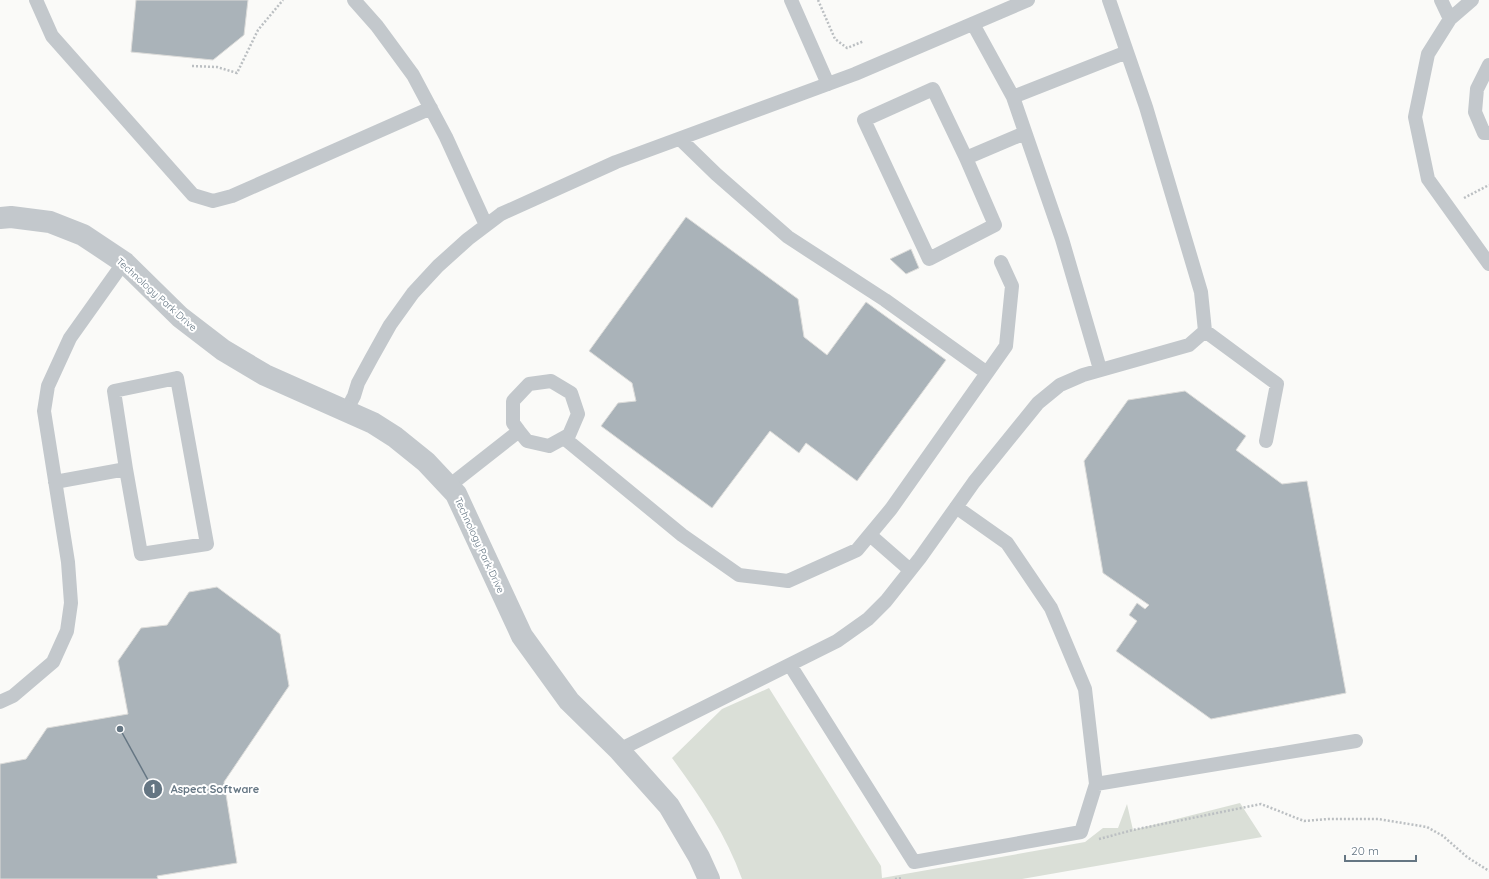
<svg xmlns="http://www.w3.org/2000/svg" width="1489" height="879" font-family="Quicksand,sans-serif">
	<style>
		.green { fill: #dadfd7 }
		.building { fill: #aab3b9; stroke: #dcdcda }
		.lines { fill: none; stroke-linecap: round; stroke-linejoin: round }
		.path { stroke: #bbbfc2; stroke-width: 2.5; stroke-dasharray: 2 2; stroke-linecap: butt }
		.lane { stroke: #c3c8cc; stroke-width: 14 }
		.street { stroke: #c3c8cc; stroke-width: 22 }
		.labels { text-anchor: middle; stroke-width: 4; stroke-linejoin: round; paint-order: stroke }
		.street-label { font-size: 10px; fill: #657683; stroke: #fff }
		.leader { fill: none; stroke: #657683; stroke-width: 1.5 }
		.callout-dot { fill: #657683; stroke: #fff; stroke-width: 1.5 }
		.mark-label { font-size: 12px; text-anchor: middle; font-weight: bold; fill: #fff }
		.callout-label { font-size: 11px; text-anchor: middle; font-weight: bold; fill: #657683; stroke: #fff; stroke-width: 4; stroke-linejoin: round; paint-order: stroke }
	</style>
	<rect width="100%" height="100%" fill="#fafaf8"/>
	<path class="green" d="M769 688 881 866 882 878 1085 842 1103 828H1118L1127 804 1133 830 1240 803 1262 837 1022 879H742C726 834 699 795 672 758L722 709Z"/>
	<path class="building" d="M136 0H248L244 35 213 60 131 52Z
		M686 217 798 299 804 337 827 355 866 302 946 360 857 481 806 443 799 453 770 431 712 508 601 426 618 403 636 401 632 383 589 351Z
		M911 249 919 268 906 274 890 259Z
		M1185 391 1246 436 1236 450 1282 484 1307 481 1346 693 1211 719 1116 651 1137 621 1129 615 1137 603 1145 609 1149 605 1103 573 1084 461 1128 400Z
		M217 587 280 634 289 686 224 782 237 863 157 876 158 879H0V764L26 759 47 728 128 714 118 661 141 628 167 625 189 592Z"/>
	<g class="lines">
		<path class="path" d="M818 0 835 39 847 48 864 41
			M192 66 217 67 237 73 258 30 283 0
			M1464 198 1489 185
			M1099 839 1133 830 1261 804 1304 821 1328 819H1378L1427 827 1443 836 1467 857 1489 871
			M895 879 902 878"/>
		<path class="lane" d="M36 0 52 36 193 195 213 201 232 196 431 108
			M354 0 377 26 413 75 446 137 486 225
			M791 0 828 84
			M1441 0 1450 19
			M1472 0 1450 19 1428 54 1415 117 1428 179 1489 264
			M973 24 1013 97 1062 239 1100 369
			M1489 65 1477 89 1475 112 1484 133H1489
			M1013 97 1127 52
			M680 139 716 174 788 237 885 300 987 373
			M966 158 933 89 864 120 929 259 995 225 966 158 1025 133
			M1205 331 1277 384 1266 441
			M551 381 571 393 578 414 569 435 549 446 527 441 519 431 513 423V401L529 384Z
			M346 411 354 396 358 383 371 359 390 325 413 293 438 266 468 239 501 214 616 162 855 74 1028 0
			M564 438 682 535 739 575 788 581 857 550 891 509 1006 346 1012 286 1001 262
			M55 482 126 469 141 554 207 544 177 378 114 391 126 469
			M449 486 519 431
			M956 507 1007 543 1051 608 1085 689 1096 784
			M870 535 910 570
			M790 665 914 862 1081 832 1096 784 1356 741
			M0 702 13 696 53 662 67 631 71 603 68 562 44 411 48 386 70 338 124 262
			M619 750 837 641 868 619 886 601 920 558 974 482 1038 403 1060 385 1083 375 1189 345 1205 331 1201 292 1146 107 1109 0"/>
		<path class="street" d="M0 218 11 217 50 222 83 235 125 263 180 317 223 350 265 375 373 423 395 437 426 462 456 494 522 636 569 701 619 750 669 806 699 857 709 879"/>
	</g>
	<g class="labels">
		<g class="street-label">
			<text transform="translate(157 294) rotate(42)" y="4">Technology Park Drive</text>
			<text transform="translate(480 545) rotate(65)" y="4">Technology Park Drive</text>
		</g>
	</g>
	<path class="leader" d="M120 729L153 789"/>
	<g class="callout-dot">
		<circle cx="120" cy="729" r="4"/>
		<circle cx="153" cy="789" r="10"/>
	</g>
	<g class="mark-label">
		<text x="153" y="793">1</text>
	</g>
	<g class="callout-label">
		<text x="215" y="793">Aspect Software</text>
	</g>
	<path d="M1345 855v6h71v-6" fill="none" stroke="#657683" stroke-width="2"/>
	<text x="1351" y="855" font-size="12" fill="#657683" stroke="#ffffff" stroke-width="3" paint-order="stroke">20 m</text>
</svg>
